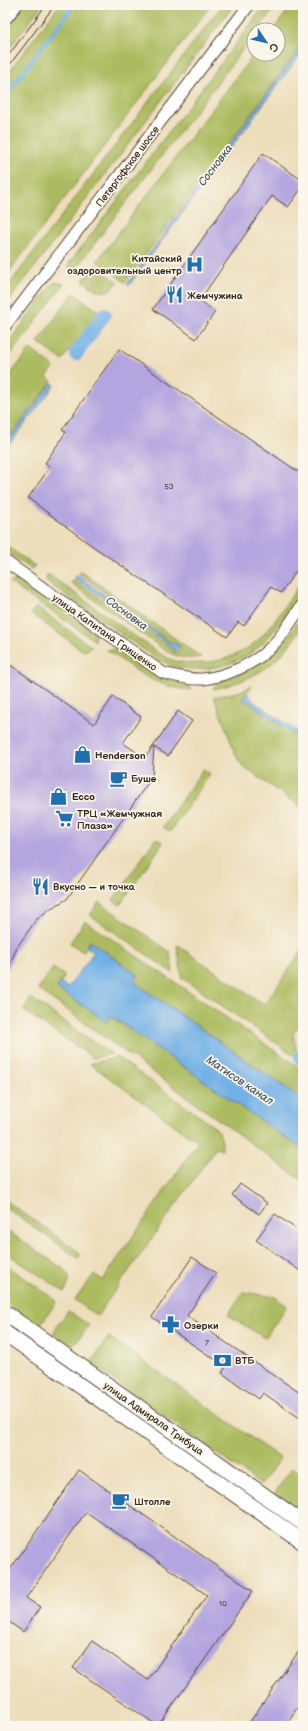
<svg xmlns="http://www.w3.org/2000/svg" width="308" height="1731" font-family="'Balsamiq Sans',sans-serif">
	<style>
		.green { fill: #acbb5e; stroke: #74723e }
		.water { fill: #72b0e5; stroke: #566d82 }
		.lines { fill: none; stroke-linecap: round; stroke-linejoin: round }
		.stream { stroke: #72b0e5; stroke-width: 4 }
		.canal { stroke: #72b0e5; stroke-width: 14 }
		.building { fill: #b3a5df }
		.street-casing { stroke: #564536; stroke-width: 13 }
		.secondary-casing { stroke: #564536; stroke-width: 17 }
		.primary-casing { stroke: #564536; stroke-width: 19 }
		.street { stroke: #fff; stroke-width: 11 }
		.secondary { stroke: #fff; stroke-width: 15 }
		.primary { stroke: #fff; stroke-width: 17 }
		.tram { stroke: #3b2a1e; stroke-width: 1 }
		.labels { text-anchor: middle; stroke-width: 3.5; stroke-linejoin: round; paint-order: stroke }
		.number-label { font-size: 8px; fill: #59494e }
		.street-label { font-size: 10px; fill: #3b2a1e; stroke: #fbf7ec }
		.poi-label { font-size: 10px; font-weight: bold; fill: #3b2a1e; stroke: #fbf7ec; text-anchor: start }
		.water-label { font-size: 11px; font-style: italic; fill: #4e5964; stroke: #fbf7ec }
	</style>
	<rect width="100%" height="100%" fill="#fbf7ec"/>
	<filter id="ink" filterUnits="userSpaceOnUse"><feTurbulence type="fractalNoise" baseFrequency=".025" numOctaves="2"/><feDisplacementMap in="SourceGraphic" scale="8" xChannelSelector="R" yChannelSelector="G"/><feConvolveMatrix kernelMatrix="1 2 1 2 8 2 1 2 1" color-interpolation-filters="sRGB"/></filter>
	<filter id="wash" filterUnits="userSpaceOnUse"><feTurbulence type="fractalNoise" baseFrequency=".012" numOctaves="4" result="noise"/><feDisplacementMap in="SourceGraphic" scale="16" xChannelSelector="R" yChannelSelector="G"/><feGaussianBlur stdDeviation="0.9" result="paint"/><feColorMatrix in="noise" values="0 0 0 0 0 0 0 0 0 0 0 0 0 0 0 0 0 1.4 0 .05"/><feComposite in="paint" operator="in"/></filter>
	<g filter="url(#wash)">
		<rect width="100%" height="100%" fill="#eddebb"/>
		<path class="green" d="M24 5H42L5 54V29Z
			M59 5H211L5 277V77Z
			M222 5H234L5 306V290Z
			M265 5H277L258 30H254V35L72 273 68 265Z
			M292 5H303V44L125 282 97 261 254 54H278V30H273Z
			M94 265 118 282C106 299 96 290 83 281Z
			M54 282 64 284 5 362V347Z
			M73 293 103 314 75 353 70 350 62 360 38 342Z
			M30 349 54 367 47 377 52 381 5 443V382Z
			M5 545 35 566 31 569 5 551Z
			M80 572H82L201 657C186 660 175 657 163 649L71 583 74 580 167 645 176 653 181 646 170 642 79 573Z
			M48 574 160 654C166 657 173 661 180 662 208 667 243 657 262 636 278 619 290 598 303 579 303 595 294 603 285 616 276 628 267 641 255 650 226 671 187 676 157 659L46 581Z
			M20 580 94 633 95 641 10 583 12 581Z
			M36 607 92 647 85 651 82 650 31 614Z
			M303 615C303 629 299 632 291 643 273 669 244 683 213 689L217 682C264 667 275 655 303 615Z
			M116 649 157 676 186 684 192 690C155 688 136 670 107 650Z
			M252 686 242 699 250 703 303 741V808L243 767 235 753 214 697 238 692Z
			M203 769 210 774 170 832 163 827Z
			M156 838 163 843 120 905 113 900Z
			M99 902 170 952 173 973 90 915Z
			M85 921 303 1070V1100L134 982 138 975 90 941 83 952 70 943Z
			M177 945 264 1005 303 949V1020L293 1034 298 1058 182 978Z
			M53 968 65 976 57 988 107 1022 111 1016 303 1150V1181L38 989Z
			M31 998 102 1048 112 1054 93 1058 23 1010Z
			M117 1057 217 1129C221 1136 223 1142 222 1150L216 1148 97 1316 75 1300 94 1274 103 1280 198 1142 90 1064Z
			M5 1200 79 1252 80 1256 78 1258 5 1207Z
			M5 1229 65 1270C72 1278 69 1284 64 1292L5 1252Z
			M5 1264 57 1301 39 1327 5 1303Z
			M243 1292 275 1297 287 1306 265 1338 228 1315Z
			M68 1311 89 1325 76 1343 69 1350 52 1338 56 1328Z
			M109 1337 280 1458 261 1485 90 1363Z
			M292 1468 303 1475V1513L274 1494Z"/>
		<path class="water" d="M303 45V51L129 285 127 284Z
			M52 383 54 384V386L5 450V445Z
			M77 575 169 642 177 644 179 647 175 651 168 644 75 578Z
			M247 693 253 701 303 735V741L250 703 242 700Z
			M90 941 138 975 134 982 303 1100V1150L111 1016 107 1022 57 988 60 983 68 988 94 952 87 947Z"/>
		<g class="lines">
			<path class="stream" d="M5 96 74 5"/>
			<path class="canal" d="M76 354 104 315
				M301 1058 303 1055"/>
		</g>
		<g id="blocks">
			<path class="building" d="M263 153 303 181V186L288 207 272 196 199 301 215 312 196 339 153 309Z
				M119 349 303 475V561L281 593 271 587 244 626 238 622 227 637 91 545 28 498 50 467 45 463 66 432 62 430Z
				M5 665 12 666 94 724 113 697 141 717 123 743 145 758 178 711 192 721 168 756 154 747 152 777 67 899 48 910 36 920 17 947 5 976Z
				M240 1184 267 1203 259 1214 232 1195Z
				M275 1214 303 1234V1273L256 1240Z
				M192 1257 216 1273 187 1316 303 1395V1420L263 1393 259 1399 222 1373 226 1367 152 1317Z
				M79 1470 253 1591 158 1726 73 1668 92 1641 148 1680 207 1595 86 1512 26 1598 40 1607 23 1632 5 1619V1577Z
				M303 1645V1699L285 1726H247Z"/>
		</g>
	</g>
	<g filter="url(#ink)">
		<use href="#blocks" fill-opacity="0" stroke="#564536" stroke-width="1"/>
		<g class="lines">
			<defs>
				<path id="street" d="M5 326 249 5
					M5 561 163 673C176 676 190 680 203 679 227 676 255 664 272 646 284 634 293 618 303 604"/>
				<path id="secondary" d="M5 1313 303 1523
					M5 1333 303 1542"/>
				<path id="primary" d="M5 15 13 5"/>
			</defs>
			<use href="#street" class="street-casing"/>
			<use href="#secondary" class="secondary-casing"/>
			<use href="#primary" class="primary-casing"/>
			<use href="#street" class="street"/>
			<use href="#secondary" class="secondary"/>
			<use href="#primary" class="primary"/>
			<path class="tram" d="M5 60 46 5
				M5 71 55 5"/>
		</g>
	</g>
	<defs>
		<symbol id="hospital-bare" viewBox="-9 -9 18 18"><path d="M-5-5h3v3.5h4V-5h3V5h-3V1.5h-4V5h-3Z" fill="#1f6fb2" stroke="#fbf7ec" stroke-width="2.5" paint-order="stroke"/></symbol>
		<symbol id="restaurant-bare" viewBox="-9 -9 18 18"><path d="M-5-6h1v4h1v-4h1v4h1v-4h1v5L-1.5 .5V6h-2V.5L-5-1ZM5-6V6H3V1.5H1.5Q1.5-4 5-6Z" fill="#1f6fb2" stroke="#fbf7ec" stroke-width="2.5" paint-order="stroke"/></symbol>
		<symbol id="shop-bare" viewBox="-9 -9 18 18"><path d="M-5-2.5h2.3a2.7 3.5 0 0 1 5.4 0H5L5.5 6h-11ZM-1.5-2.5h3a1.5 2.3 0 0 0-3 0Z" fill="#1f6fb2" stroke="#fbf7ec" stroke-width="2.5" paint-order="stroke"/></symbol>
		<symbol id="cafe-bare" viewBox="-9 -9 18 18"><path d="M-5.5-4.5H6V0H3Q3 3.5 0 3.5H-2.5Q-5.5 3.5-5.5 0ZM3-3.2v2h1.7v-2ZM-6 4.5H4V6H-6Z" fill="#1f6fb2" stroke="#fbf7ec" stroke-width="2.5" paint-order="stroke"/></symbol>
		<symbol id="supermarket-bare" viewBox="-9 -9 18 18"><path d="M-6-5.5h2.5l.6 2H6L4.5 2H-2.5L-4.4-4H-6ZM-1.5 3.2a1.3 1.3 0 1 0 .1 0ZM3 3.2a1.3 1.3 0 1 0 .1 0Z" fill="#1f6fb2" stroke="#fbf7ec" stroke-width="2.5" paint-order="stroke"/></symbol>
		<symbol id="pharmacy-bare" viewBox="-9 -9 18 18"><path d="M-2-6h4v4h4v4h-4v4h-4v-4h-4v-4h4Z" fill="#1f6fb2" stroke="#fbf7ec" stroke-width="2.5" paint-order="stroke"/></symbol>
		<symbol id="bank-bare" viewBox="-9 -9 18 18"><path d="M-6-4H6V4H-6ZM0-2.3a2.3 2.3 0 1 0 0 4.6a2.3 2.3 0 1 0 0-4.6Z" fill="#1f6fb2" stroke="#fbf7ec" stroke-width="2.5" paint-order="stroke"/></symbol>
	</defs>
	<g fill-rule="evenodd">
		<use href="#hospital-bare" x="182" y="252" width="25" height="25"/>
		<use href="#restaurant-bare" x="162" y="282" width="25" height="25"/>
		<use href="#shop-bare" x="70" y="742" width="25" height="25"/>
		<use href="#cafe-bare" x="106" y="766" width="25" height="25"/>
		<use href="#shop-bare" x="46" y="784" width="25" height="25"/>
		<use href="#supermarket-bare" x="52" y="806" width="25" height="25"/>
		<use href="#restaurant-bare" x="28" y="874" width="25" height="25"/>
		<use href="#pharmacy-bare" x="158" y="1312" width="25" height="25"/>
		<use href="#bank-bare" x="210" y="1348" width="25" height="25"/>
		<use href="#cafe-bare" x="108" y="1488" width="25" height="25"/>
	</g>
	<g class="labels">
		<g class="number-label">
			<text x="169" y="489">53</text>
			<text x="207" y="1345">7</text>
			<text x="223" y="1606">10</text>
		</g>
		<g class="street-label">
			<text transform="translate(127 166) rotate(-53)" y="4">Петергофское шоссе</text>
			<text transform="translate(105 632) rotate(35)" y="4">улица Капитана Грищенко</text>
			<text transform="translate(154 1418) rotate(35)" y="4">улица Адмирала Трибуца</text>
		</g>
		<g class="poi-label">
			<text x="182" y="262" text-anchor="end">Китайский<tspan x="182" dy="12">оздоровительный центр</tspan></text>
			<text x="187" y="299">Жемчужина</text>
			<text x="95" y="759">Henderson</text>
			<text x="131" y="782">Буше</text>
			<text x="72" y="800">Ecco</text>
			<text x="77" y="817">ТРЦ «Жемчужная<tspan x="77" dy="12">Плаза»</tspan></text>
			<text x="53" y="890">Вкусно — и точка</text>
			<text x="184" y="1329">Озерки</text>
			<text x="235" y="1364">ВТБ</text>
			<text x="134" y="1505">Штолле</text>
		</g>
		<g class="water-label">
			<text transform="translate(215 165) rotate(-53)" y="4">Сосновка</text>
			<text transform="translate(127 613) rotate(36)" y="4">Сосновка</text>
			<text transform="translate(240 1080) rotate(34)" y="4">Матисов канал</text>
		</g>
	</g>
	<rect width="308" height="1731" fill="none" stroke="#fbf7ec" stroke-width="20"/>
	<g transform="translate(266 42) rotate(125)"><circle r="19" fill="#fbf7ec" stroke="#aea59a"/>
	<path d="M0-3L7 15L0 10L-7 15Z" fill="#1f6fb2"/>
	<text y="-6" font-size="11" font-weight="bold" text-anchor="middle" fill="#3b2a1e">С</text>
	</g>
</svg>
